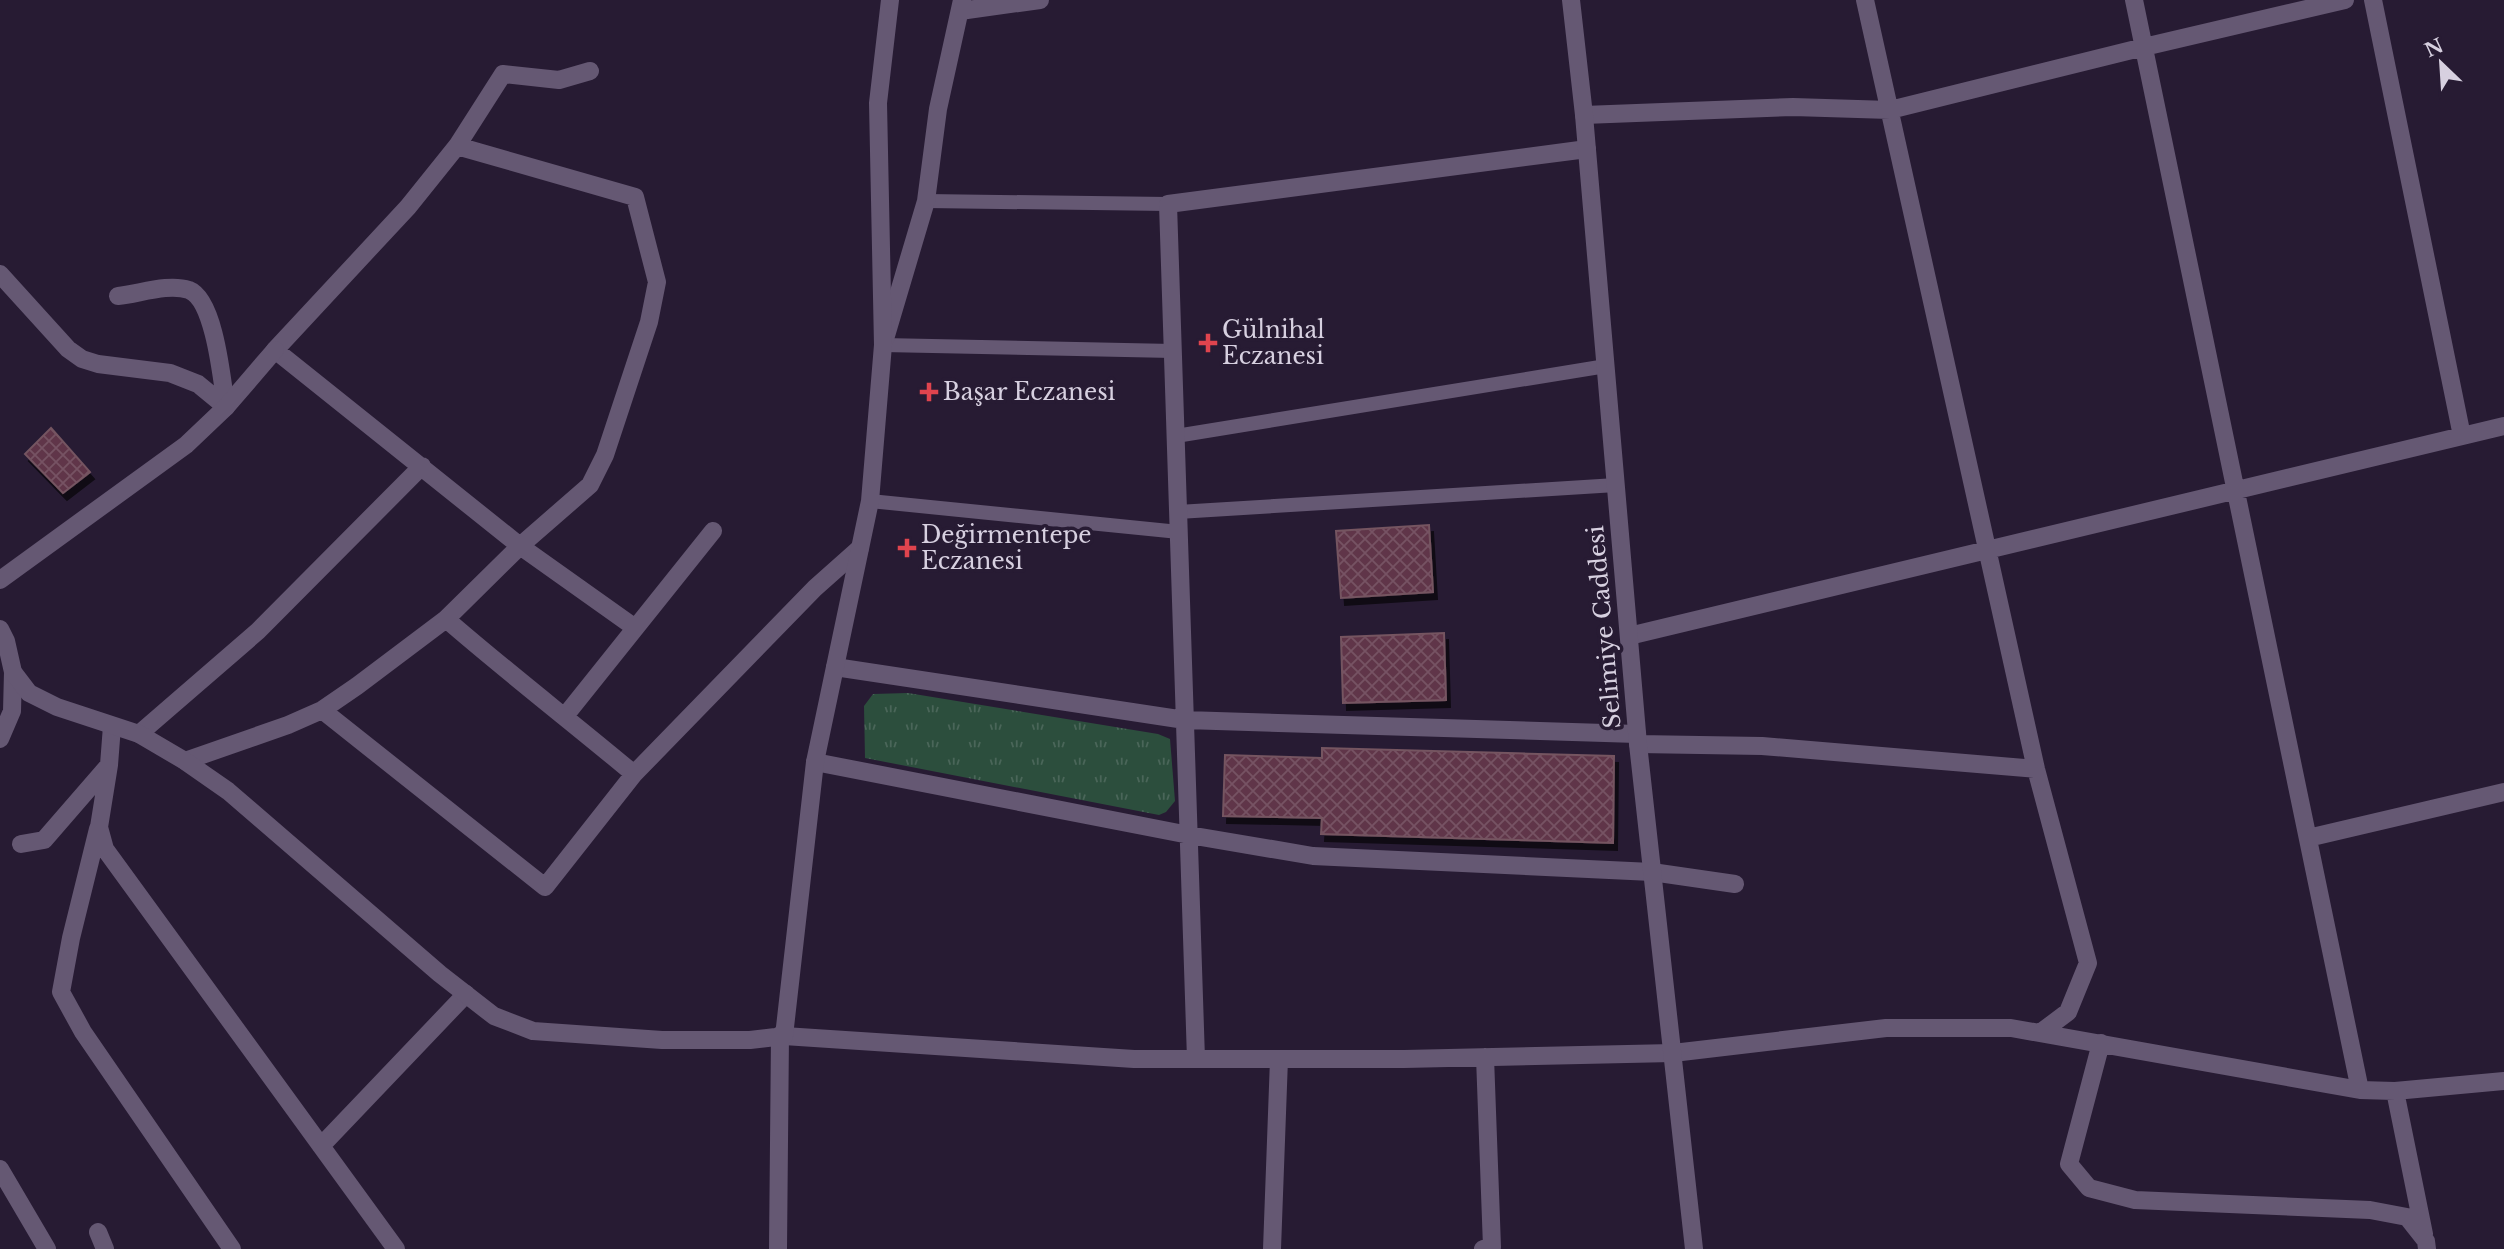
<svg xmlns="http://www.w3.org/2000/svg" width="2504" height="1249" font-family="'Libre Baskerville',serif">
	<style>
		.park { fill: url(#park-tufts) }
		.building { fill: url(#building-cross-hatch); stroke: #745461; stroke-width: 2; filter: url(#shadow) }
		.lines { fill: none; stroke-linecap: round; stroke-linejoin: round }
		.service { stroke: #655873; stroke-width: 14 }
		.minor { stroke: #655873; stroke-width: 18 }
		.tertiary { stroke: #655873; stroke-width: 18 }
		.health-dot { fill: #e0444e; stroke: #271b33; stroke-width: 2.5 }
		.labels { text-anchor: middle; stroke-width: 7; stroke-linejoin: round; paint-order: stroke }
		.poi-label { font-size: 23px; fill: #d7d0e0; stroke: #271b33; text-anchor: start }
		.street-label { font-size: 23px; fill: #d7d0e0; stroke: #271b33 }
	</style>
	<defs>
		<pattern id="park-tufts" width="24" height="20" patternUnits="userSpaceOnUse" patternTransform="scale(1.75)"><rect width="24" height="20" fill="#2c4e3d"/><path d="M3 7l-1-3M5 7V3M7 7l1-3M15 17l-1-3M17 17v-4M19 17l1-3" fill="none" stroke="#4a6659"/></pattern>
		<pattern id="building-cross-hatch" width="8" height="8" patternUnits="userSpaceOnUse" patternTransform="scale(1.75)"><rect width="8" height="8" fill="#603649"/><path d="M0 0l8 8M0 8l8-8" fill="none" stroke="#765263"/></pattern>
		<filter id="shadow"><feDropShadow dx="4" dy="7" stdDeviation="0" flood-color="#0009"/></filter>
	</defs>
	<rect width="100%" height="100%" fill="#271b33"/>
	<path class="park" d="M908 693 1158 734 1170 739 1175 801 1166 812 1159 815 865 758 864 706 873 694Z"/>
	<path class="building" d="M51 428 90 472 63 493 25 454Z
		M1429 525 1433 592 1341 598 1336 531Z
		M1444 633 1446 700 1343 703 1341 637Z
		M1322 748 1614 756 1613 843 1321 834 1322 818 1223 816 1225 755 1322 758Z"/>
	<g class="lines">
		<path class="service" d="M926 201 1168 204
			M883 345 1173 351
			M1176 436 1606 366
			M870 501 1179 532
			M1178 512 1616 485"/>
		<path class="minor" d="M1865 0 2036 769 2088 963 2068 1012 2040 1033
			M2134 0 2360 1090
			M2373 0 2462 436
			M960 11 1040 0
			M590 71 559 80 503 74 457 146 408 207 275 350 520 546 634 627
			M1584 115 1793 107 1890 110 2144 47 2345 0
			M0 274 68 349 82 359 98 364 170 373 198 384 226 407C222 381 215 300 189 290 168 283 139 294 118 296
			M885 339 926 201 938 109 962 0
			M446 619C507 672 572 722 634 774
			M1629 636 2504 426
			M835 667 1185 720 1637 734
			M322 710 545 887 634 774 815 588 860 548
			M565 716 713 531
			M112 726 109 765 99 827 105 849 396 1249
			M139 734 258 631 422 466
			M0 739 12 711 13 672
			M1638 744 1762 746 2036 769
			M185 761 288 725 322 710 357 686 446 619 520 546 590 485 605 455 649 322 657 282 635 197 457 146
			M815 762 1189 835 1313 856 1652 872 1735 884
			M98 829 71 938 61 992 83 1032 232 1249
			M2308 838 2504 792
			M21 844 44 840 109 765
			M784 1036 1134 1059H1404L1673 1053 1886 1028H2011L2360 1090 2395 1091 2504 1081
			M2101 1043 2069 1164 2089 1188 2135 1200 2370 1210 2407 1217 2426 1241 2427 1249
			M1196 1059 1168 204 1587 149
			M2395 1091 2424 1234
			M321 1146 466 994
			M0 1169 47 1249
			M98 1232 105 1249
			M1272 1249 1279 1059
			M1483 1249 1492 1247 1485 1057"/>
		<path class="tertiary" d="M1571 0 1584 115 1638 744 1694 1249
			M0 580 186 445 226 407 275 350
			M0 629 6 641 13 672 29 693 57 707 139 734 185 761 228 791 440 974 494 1016 533 1031 662 1040H750L784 1036 815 762 870 501 883 345 878 103 890 0
			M778 1249 780 1035"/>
	</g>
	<g class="health-dot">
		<path d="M1204.5 332.5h7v7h7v7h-7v7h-7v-7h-7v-7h7z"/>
		<path d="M925.5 381.5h7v7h7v7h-7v7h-7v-7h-7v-7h7z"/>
		<path d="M903.5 537.5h7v7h7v7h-7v7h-7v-7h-7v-7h7z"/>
	</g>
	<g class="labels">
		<g class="poi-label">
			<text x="1222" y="338">Gülnihal<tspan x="1222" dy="26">Eczanesi</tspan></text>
			<text x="943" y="400">Başar Eczanesi</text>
			<text x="921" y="543">Değirmentepe<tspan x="921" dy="26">Eczanesi</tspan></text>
		</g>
		<g class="street-label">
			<text transform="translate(1604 627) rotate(-95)" y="8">Selimiye Caddesi</text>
		</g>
	</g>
	<g transform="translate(2441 63) rotate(335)" stroke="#271b33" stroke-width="5" paint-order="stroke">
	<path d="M0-5L12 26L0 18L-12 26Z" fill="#d7d0e0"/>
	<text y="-10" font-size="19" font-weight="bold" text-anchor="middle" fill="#d7d0e0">N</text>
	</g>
</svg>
